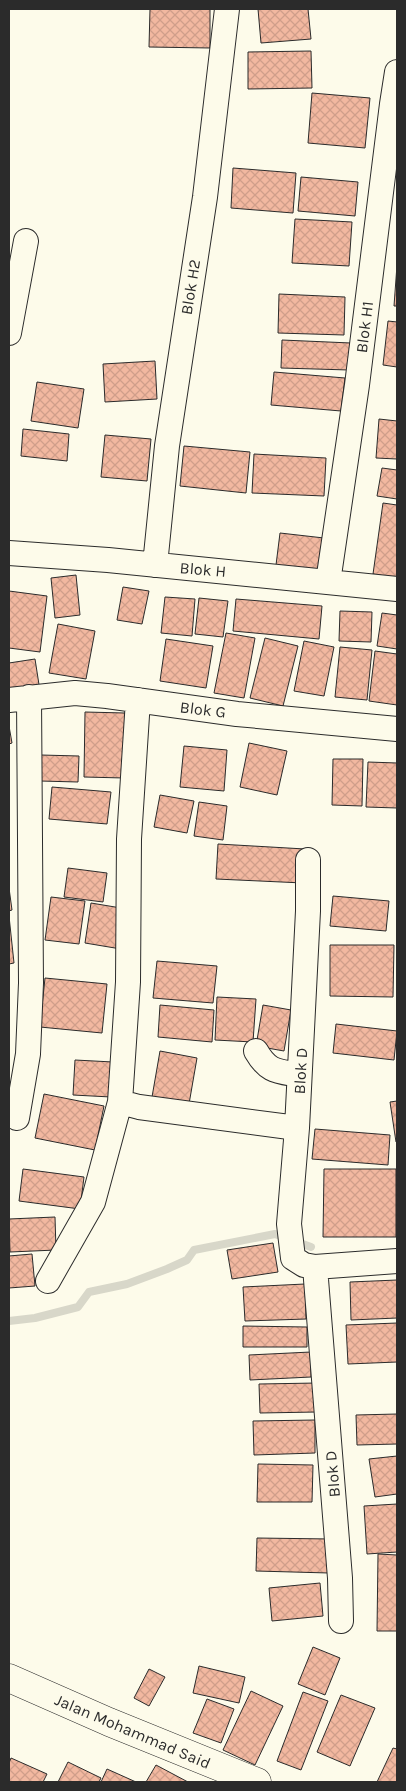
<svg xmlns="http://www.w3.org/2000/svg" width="406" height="1791" font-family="Karla,sans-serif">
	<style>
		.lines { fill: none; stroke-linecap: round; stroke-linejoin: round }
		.stream { stroke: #d8d7c9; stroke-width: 8 }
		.building { fill: url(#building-cross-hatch); stroke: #2b2b2b }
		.minor-casing { stroke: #2b2b2b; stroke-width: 26 }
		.tertiary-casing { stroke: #2b2b2b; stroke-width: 29 }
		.minor { stroke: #fdfbea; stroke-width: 24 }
		.tertiary { stroke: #fdfbea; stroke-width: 28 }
		.labels { text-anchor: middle; stroke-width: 4; stroke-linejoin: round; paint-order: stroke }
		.street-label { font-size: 16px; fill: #2b2b2b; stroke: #fdfbea }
	</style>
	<defs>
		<pattern id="building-cross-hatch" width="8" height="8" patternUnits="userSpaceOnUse" patternTransform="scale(1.25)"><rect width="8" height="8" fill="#f2b8a0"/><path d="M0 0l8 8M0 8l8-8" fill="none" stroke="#d09e8a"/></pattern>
	</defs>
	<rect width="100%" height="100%" fill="#fdfbea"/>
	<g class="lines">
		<path class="stream" d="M9 1321 35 1318 78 1307 89 1292 127 1284 167 1269 187 1260 194 1250 275 1234 311 1247"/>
	</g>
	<path class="building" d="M150 9H210V48L149 47Z
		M258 9H308L311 39 261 43Z
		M311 51 312 88 248 89V52Z
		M312 93 370 98 365 148 308 143Z
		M233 168 296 173 293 213 231 208Z
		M301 177 358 182 355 216 298 211Z
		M295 219 352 222 349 266 292 263Z
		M397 265V306H394Z
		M279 294 345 297 344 335 278 333Z
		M388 321 397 322V367L383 365Z
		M282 340 351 343 349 370 281 368Z
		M155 361 157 399 105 402 103 364Z
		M274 372 345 378 341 411 271 405Z
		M37 382 84 389 78 428 31 421Z
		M379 419 397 421V459L376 458Z
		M23 429 69 434 67 461 21 456Z
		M105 435 151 439 147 481 101 477Z
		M184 446 250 452 246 493 180 486Z
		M254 454 326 458 324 496 252 493Z
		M382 468 397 470V499L377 496Z
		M383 503 397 505V578L373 574Z
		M280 533 324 538 320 571 276 565Z
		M76 575 80 615 55 618 51 578Z
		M123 587 149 591 142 624 117 620Z
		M9 591 47 596 40 652 9 648Z
		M165 597 195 599 192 636 161 633Z
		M199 598 228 601 223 637 195 634Z
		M236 599 322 606 319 639 233 631Z
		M340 611 372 612 371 642 339 641Z
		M382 613 397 615V649L377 646Z
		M58 624 95 631 86 679 49 673Z
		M226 633 255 638 244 698 214 693Z
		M265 638 298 646 283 706 250 698Z
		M166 639 213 646 206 688 160 681Z
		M304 641 334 647 324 696 294 691Z
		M340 647 372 650 367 700 335 697Z
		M375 651 397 654V705L369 701Z
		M35 659 40 691 9 690V663Z
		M85 712 125 713 124 778 84 777Z
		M9 726 12 743 9 744Z
		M249 743 287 751 277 795 240 787Z
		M184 746 227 750 224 791 180 787Z
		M41 755 79 756 78 782 40 781Z
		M333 759H363L362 806 332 805Z
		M368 762 397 763V808L366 807Z
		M52 787 111 792 107 824 49 819Z
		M160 795 194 801 187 833 154 827Z
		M199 802 227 806 223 840 194 836Z
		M218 844 305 849 303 883 216 879Z
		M68 868 107 873 103 902 64 897Z
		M9 888 12 910 9 911Z
		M333 896 389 901 386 931 330 926Z
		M51 897 85 901 79 944 45 940Z
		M91 903 127 909 121 949 85 943Z
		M9 916 14 963 9 964Z
		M330 945H394L393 997 330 996Z
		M157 961 217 966 213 1003 153 998Z
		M45 978 107 984 102 1033 40 1027Z
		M217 997 256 999 253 1042 215 1040Z
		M160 1005 214 1010 212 1042 158 1037Z
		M263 1005 291 1010 284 1051 256 1046Z
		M336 1024 397 1031 394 1060 333 1053Z
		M160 1051 197 1058 189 1104 152 1097Z
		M75 1060 113 1062 111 1097 73 1095Z
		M44 1094 104 1106 95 1150 35 1138Z
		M397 1101V1142H396L390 1102Z
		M315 1129 390 1135 388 1165 312 1159Z
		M23 1169 84 1177 80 1209 19 1201Z
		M324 1169H396V1237H323Z
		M55 1217 56 1250 10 1252 9 1219Z
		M273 1243 278 1272 232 1279 227 1250Z
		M32 1254 35 1286 9 1288V1256Z
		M397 1280V1318L351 1320 350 1282Z
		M305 1284 306 1319 245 1321 243 1287Z
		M397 1323V1362L348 1364 346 1325Z
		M243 1326 307 1327V1347H243Z
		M311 1352V1377L250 1380 249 1355Z
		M317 1383V1412L260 1413 259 1384Z
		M397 1414V1444L357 1445 356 1415Z
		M315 1420V1453L254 1455 253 1421Z
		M397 1456V1494L375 1497 369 1459Z
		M258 1464 313 1465 312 1502H257Z
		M397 1504V1552L367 1554 364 1506Z
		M257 1538 331 1539 329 1573 256 1571Z
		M378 1554 397 1555V1631H377Z
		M320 1583 323 1616 272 1621 269 1588Z
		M313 1647 340 1658 325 1695 298 1684Z
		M199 1666 245 1677 239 1703 193 1693Z
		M149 1669 165 1677 149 1706 134 1698Z
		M251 1691 283 1706 255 1765 223 1750Z
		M303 1692 328 1701 301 1770 277 1761Z
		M341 1695 375 1708 350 1766 317 1752Z
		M207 1699 234 1709 221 1743 193 1733Z
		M393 1748 397 1749V1782H377Z
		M11 1758 47 1774 43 1782H9V1763Z
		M68 1762 101 1778 99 1782H58Z
		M156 1765 188 1782H146Z
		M107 1769 136 1782H101Z"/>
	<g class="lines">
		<defs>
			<path id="minor" d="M9 333 26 241
				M9 553 108 560 397 589
				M155 565 167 446 205 197 227 9
				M328 582 357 385 392 104 397 72
				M9 700 75 693 107 696 237 714 397 729
				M138 700 129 839 128 982 120 1102 139 1107 297 1128
				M308 860V911L297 1128 289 1224 293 1258 304 1265 315 1267 397 1261
				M256 1051C268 1072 277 1071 299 1075
				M17 1118 28 1054 31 983 29 697
				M315 1267 340 1578 341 1621
				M48 1281 93 1202 120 1102"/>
			<path id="tertiary" d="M9 1678 109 1722 257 1782"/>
		</defs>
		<use href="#minor" class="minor-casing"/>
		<use href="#tertiary" class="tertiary-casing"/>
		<use href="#minor" class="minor"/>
		<use href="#tertiary" class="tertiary"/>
	</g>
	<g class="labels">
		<g class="street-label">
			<text transform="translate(190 287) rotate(-81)" y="6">Blok H2</text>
			<text transform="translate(364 327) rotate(-83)" y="6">Blok H1</text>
			<text transform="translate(203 569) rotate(5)" y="6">Blok H</text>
			<text transform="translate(203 709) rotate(7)" y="6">Blok G</text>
			<text transform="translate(300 1071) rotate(-87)" y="6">Blok D</text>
			<text transform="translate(332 1474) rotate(-95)" y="6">Blok D</text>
			<text transform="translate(133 1731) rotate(23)" y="6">Jalan Mohammad Said</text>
		</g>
	</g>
	<rect width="406" height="1791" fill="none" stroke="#2b2b2b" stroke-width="20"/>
</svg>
